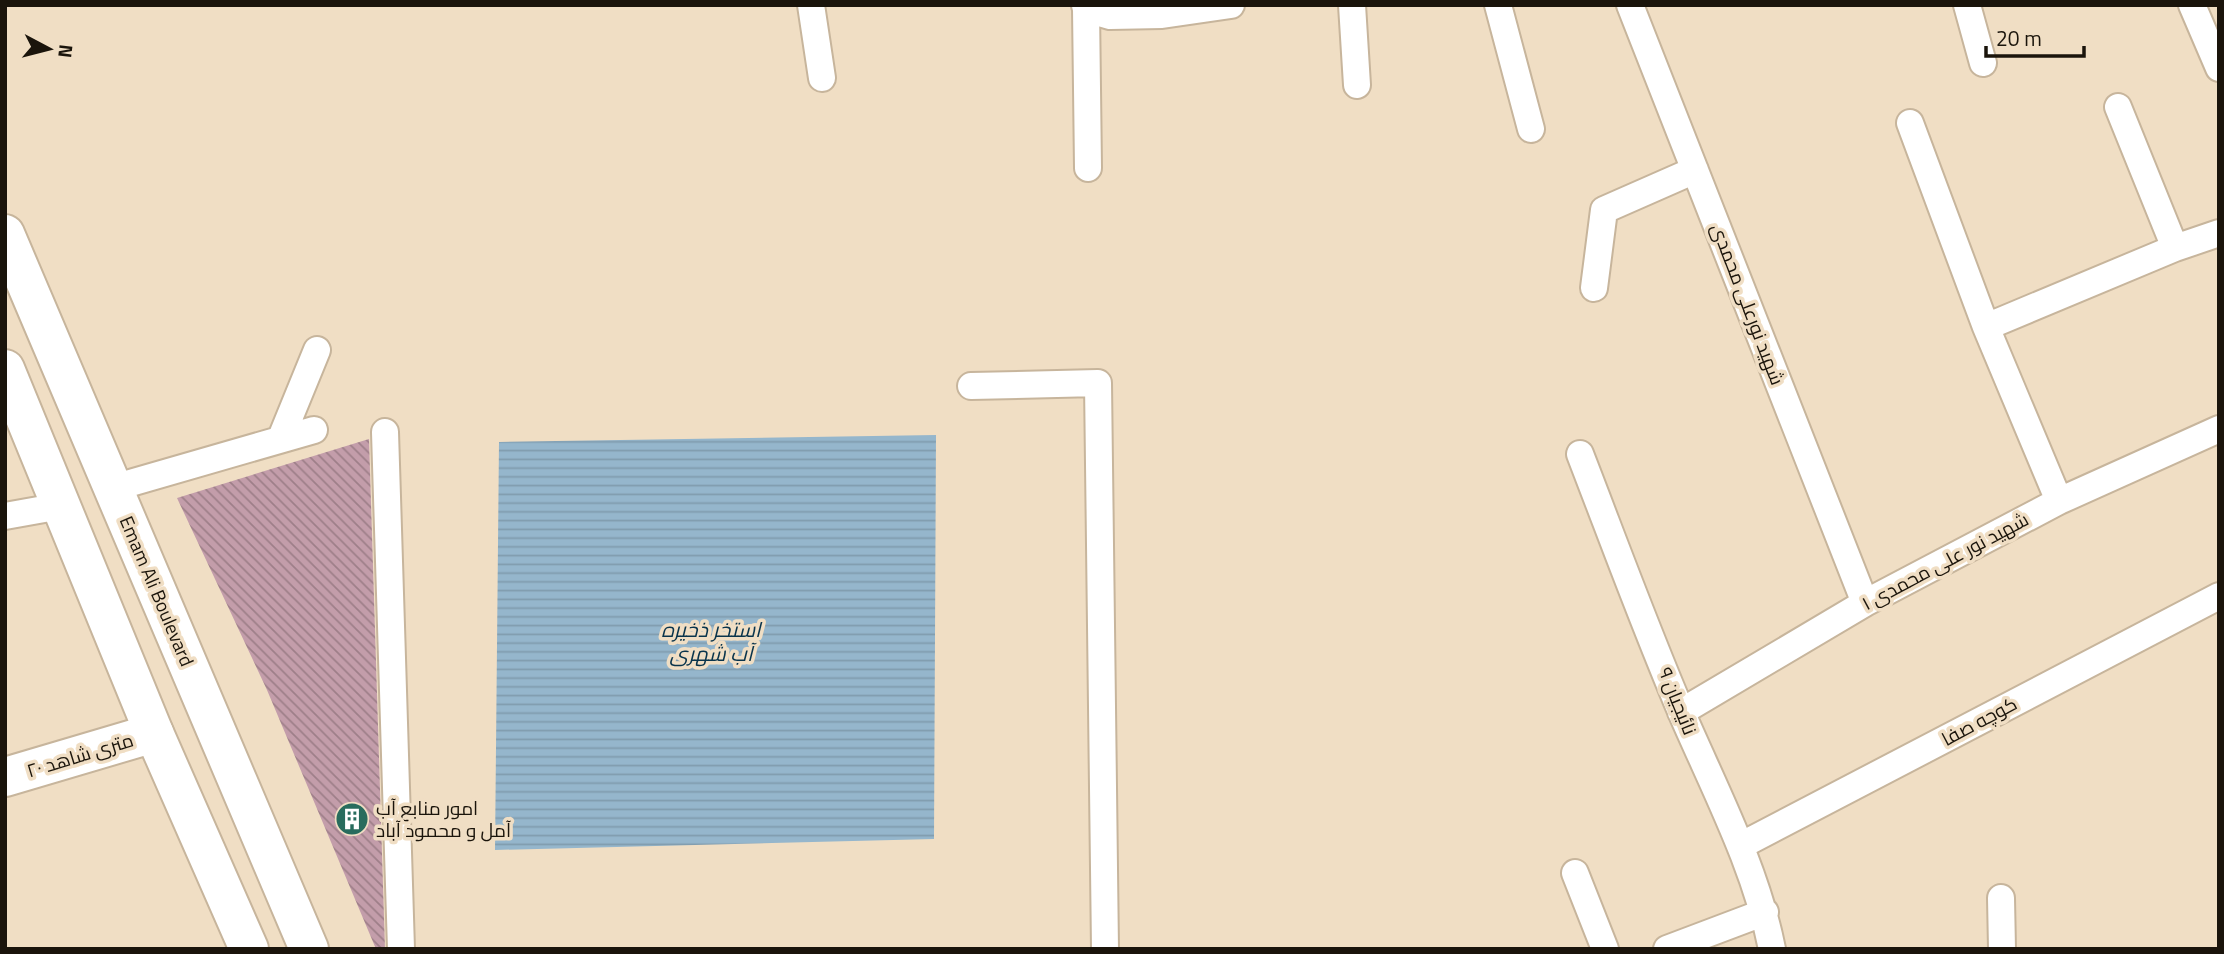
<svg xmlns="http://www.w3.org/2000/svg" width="2224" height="954" font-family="'Titillium Web',Cairo,sans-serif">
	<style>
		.water { fill: url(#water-rules) }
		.building { fill: url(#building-back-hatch) }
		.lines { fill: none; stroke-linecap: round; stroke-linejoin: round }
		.street-casing { stroke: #c7b59c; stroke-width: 30 }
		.secondary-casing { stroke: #c7b59c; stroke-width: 42 }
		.primary-casing { stroke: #c7b59c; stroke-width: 42 }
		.street { stroke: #fff; stroke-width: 26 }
		.secondary { stroke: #fff; stroke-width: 38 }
		.primary { stroke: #fff; stroke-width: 38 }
		.labels { text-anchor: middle; stroke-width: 7; stroke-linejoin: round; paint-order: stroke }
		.street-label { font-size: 19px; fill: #1a140b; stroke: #f0dec4 }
		.poi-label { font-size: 19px; fill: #1a140b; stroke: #f0dec4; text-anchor: start }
		.water-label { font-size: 21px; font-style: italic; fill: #09344c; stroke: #f0dec4 }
	</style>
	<defs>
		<pattern id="water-rules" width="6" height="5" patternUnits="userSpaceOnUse" patternTransform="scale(1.75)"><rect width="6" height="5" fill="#95b6cc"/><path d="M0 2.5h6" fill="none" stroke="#809cae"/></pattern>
		<pattern id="building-back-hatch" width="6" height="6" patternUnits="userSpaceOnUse" patternTransform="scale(1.75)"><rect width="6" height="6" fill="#c39daa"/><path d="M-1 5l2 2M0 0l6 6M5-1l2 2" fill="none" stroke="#9e7f89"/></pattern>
	</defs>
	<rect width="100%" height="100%" fill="#f0dec4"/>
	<path class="water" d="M936 435 934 839 495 850 499 442Z"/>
	<path class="building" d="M369 439 385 949H376L267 690 177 498Z"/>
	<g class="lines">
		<defs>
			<path id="street" d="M811 5 822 78
				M1085 5 1086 9 1110 16 1162 15 1231 5
				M1352 5 1357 85
				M1498 5 1531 129
				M1630 5 1865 603
				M1967 5 1983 63
				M2192 5 2219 68
				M1086 9 1088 168
				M2118 107 2175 248
				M1910 123 1986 327 2059 501
				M1594 288 1604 210 1695 170
				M1986 327 2175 248 2219 233
				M971 386 1098 383 1105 949
				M385 432 401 949
				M281 438 317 350
				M1580 454C1614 542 1646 630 1683 716 1716 792 1756 868 1772 949
				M113 488 314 430
				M5 516 61 506
				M1681 712 1865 603 2059 501 2219 429
				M1740 846 2219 596
				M1575 873 1605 949
				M2001 898 2002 949
				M1667 949 1765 912"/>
			<path id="secondary" d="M5 777 154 733"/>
			<path id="primary" d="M5 234 309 949
				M5 369 154 733 249 949"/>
		</defs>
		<use href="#street" class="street-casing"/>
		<use href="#secondary" class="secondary-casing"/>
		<use href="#primary" class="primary-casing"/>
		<use href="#street" class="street"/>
		<use href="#secondary" class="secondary"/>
		<use href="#primary" class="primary"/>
	</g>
	<defs>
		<symbol id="building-disc" viewBox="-11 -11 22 22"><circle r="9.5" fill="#286c5d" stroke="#f0dec4"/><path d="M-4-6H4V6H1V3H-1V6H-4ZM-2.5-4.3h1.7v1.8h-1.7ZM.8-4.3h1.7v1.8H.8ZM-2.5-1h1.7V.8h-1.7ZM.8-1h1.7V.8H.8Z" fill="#fff"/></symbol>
	</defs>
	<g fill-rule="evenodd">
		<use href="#building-disc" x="333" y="800" width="38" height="38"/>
	</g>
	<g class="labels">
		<g class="street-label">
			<text transform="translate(1748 304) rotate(69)" y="7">شهید نورعلی محمدی</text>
			<text transform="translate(1945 561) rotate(-28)" y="7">شهید نور علی محمدی ۱</text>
			<text transform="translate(157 591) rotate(67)" y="7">Emam Ali Boulevard</text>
			<text transform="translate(1678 701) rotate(68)" y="7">نائیجیان ۹</text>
			<text transform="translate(1979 721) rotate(-28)" y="7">کوچه صفا</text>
			<text transform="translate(80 755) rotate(-17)" y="7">۲۰ متری شاهد</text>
		</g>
		<g class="poi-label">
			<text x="376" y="815">امور منابع آب<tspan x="376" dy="22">آمل و محمود آباد</tspan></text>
		</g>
		<g class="water-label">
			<text x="711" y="637">استخر ذخیره<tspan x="711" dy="24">آب شهری</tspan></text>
		</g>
	</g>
	<rect width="2224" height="954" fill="none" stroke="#1a140b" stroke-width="14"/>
	<g transform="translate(49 49) rotate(97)" stroke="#f0dec4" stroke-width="5" paint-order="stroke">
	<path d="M0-5L12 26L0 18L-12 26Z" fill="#1a140b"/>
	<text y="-10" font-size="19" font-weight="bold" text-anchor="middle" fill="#1a140b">N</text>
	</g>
	<path d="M1986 46v10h98v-10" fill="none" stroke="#1a140b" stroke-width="3.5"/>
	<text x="1996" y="46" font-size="21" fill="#1a140b" stroke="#f0dec4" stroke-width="5" paint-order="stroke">20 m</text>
</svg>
